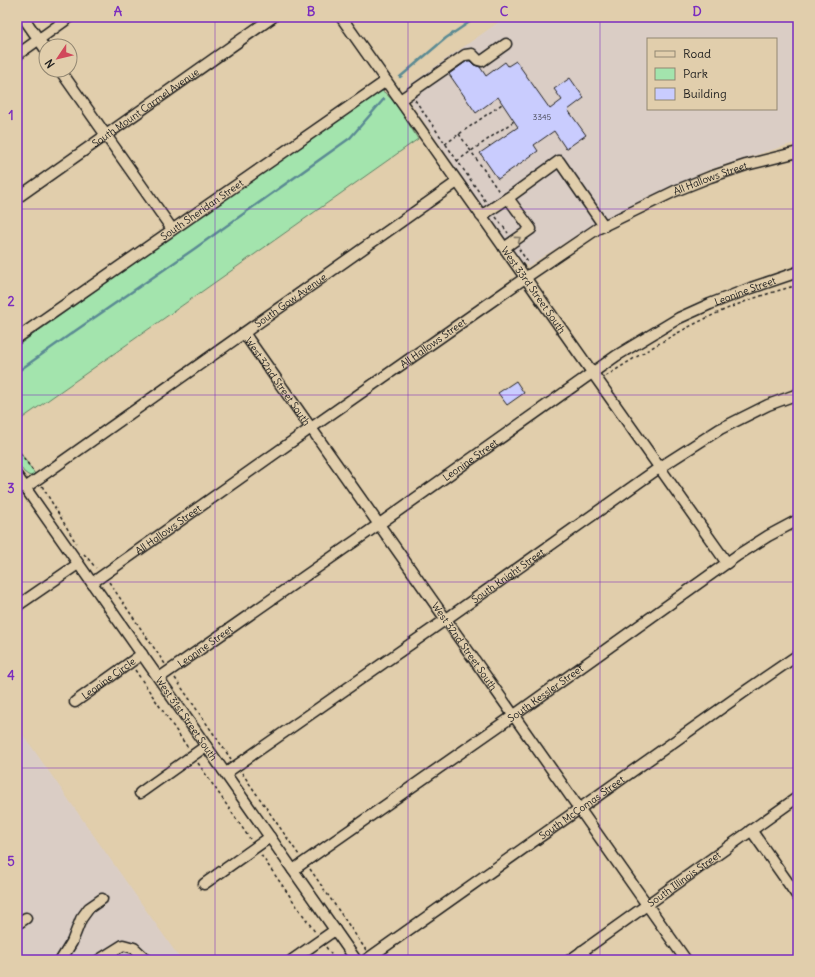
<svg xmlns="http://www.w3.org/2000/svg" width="815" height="977" font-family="Delius,sans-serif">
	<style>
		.built { fill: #dacdc5; fill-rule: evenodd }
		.green { fill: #a3e4ad; stroke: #608064 }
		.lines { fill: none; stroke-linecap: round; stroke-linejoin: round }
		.stream { stroke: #5a8a93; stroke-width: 2.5 }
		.building { fill: #c9ccfe; stroke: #1c1c1c }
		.minor-casing { stroke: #1c1c1c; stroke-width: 13 }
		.path { stroke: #1c1c1c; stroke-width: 1.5; stroke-dasharray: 3 3; stroke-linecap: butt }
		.minor { stroke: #e1ceac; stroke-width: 10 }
		.oneway { stroke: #7e7564 }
		.grid { fill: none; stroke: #7b2cbf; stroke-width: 1; stroke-opacity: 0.55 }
		.labels { text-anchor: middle; stroke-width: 3; stroke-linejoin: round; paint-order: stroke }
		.number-label { font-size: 8px; fill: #474854 }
		.street-label { font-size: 10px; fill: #1c1c1c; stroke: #e1ceac }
		.neatline { fill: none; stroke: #7b2cbf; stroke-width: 1.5 }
		.grid-label { font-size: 13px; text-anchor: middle; font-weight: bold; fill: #7b2cbf }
	</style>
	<rect width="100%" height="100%" fill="#e1ceac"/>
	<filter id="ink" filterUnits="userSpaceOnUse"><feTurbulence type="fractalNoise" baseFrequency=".025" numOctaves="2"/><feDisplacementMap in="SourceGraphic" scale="8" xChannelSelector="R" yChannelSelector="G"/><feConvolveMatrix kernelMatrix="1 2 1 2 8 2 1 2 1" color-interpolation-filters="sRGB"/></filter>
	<g filter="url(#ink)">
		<path class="built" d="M506 17H798V143L791 144 709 170 650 196 588 228 533 263 529 266 525 265 519 259 402 90ZM648 39H776V109H648Z
			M17 726 181 960H17Z"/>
		<path class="green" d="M382 91C392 95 411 128 418 139L17 422V346L376 92Z
			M17 448 35 474 31 476 28 475 24 472 17 462Z"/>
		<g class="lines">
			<path class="stream" d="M400 77 446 38 477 17
				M17 372 75 331 194 249 350 138 384 99"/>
		</g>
		<path class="building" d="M467 61H470L474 65 480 67 486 76 505 62 508 66 516 61 550 109 562 100 554 89 570 78 584 98 568 110 586 135 566 149 554 131 534 145 538 151 498 179 480 153 518 127 498 97 476 113 449 74Z
			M516 381 524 393 507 405 498 393Z"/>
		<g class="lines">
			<defs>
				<g id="minor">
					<path d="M23 17 46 50"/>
					<path id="s1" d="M341 17 727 563"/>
					<path d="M17 55 70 17"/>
					<path d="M60 70 172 229"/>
					<path d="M400 100 465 55 472 54 478 60 482 61 506 44"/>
					<path id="s2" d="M17 198 273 17"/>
					<path d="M508 198 559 161 604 226"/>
					<path d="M481 216 508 198 531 229 504 248"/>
					<path id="s3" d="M244 333 686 960"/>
					<path id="s4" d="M17 338 386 81"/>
					<path id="s5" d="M17 476 356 960"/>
					<path id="s6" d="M25 488 457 182"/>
					<path id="s7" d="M92 583 311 428 525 278 597 229 675 191 710 177 746 165 798 152"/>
					<path d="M17 606 78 564"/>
					<path id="s8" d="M159 678 378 525 616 356 679 318 710 304 751 288 798 272"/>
					<path id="s9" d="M75 702 142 654"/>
					<path id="s10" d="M226 773 445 620 659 468 720 429 768 405 798 394"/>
					<path d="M140 793 206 746"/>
					<path d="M751 830 798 897"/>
					<path id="s11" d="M293 870 513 716 738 555 768 536 798 520"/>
					<path d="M204 884 270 837"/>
					<path d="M17 924 26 918"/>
					<path d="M582 951 588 960"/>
					<path d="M61 960 72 942 81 919 89 908 102 899"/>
					<path d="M99 960 123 945 134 948 147 960"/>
					<path d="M292 960 335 930"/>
					<path id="s12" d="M366 960 747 690 798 655"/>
					<path id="s13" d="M570 960 798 797"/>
				</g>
			</defs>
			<use href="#minor" class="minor-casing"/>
			<path class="path" d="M415 100 486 202
				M459 134 500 193
				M445 144 502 104
				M457 161 514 121
				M496 217 508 233
				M519 249 529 264
				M606 376C647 350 689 324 734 306 755 297 777 291 798 285
				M17 448 33 471
				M42 486 76 543
				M84 554 96 568
				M109 582 165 664
				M135 670 188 748
				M175 678 231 759
				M198 763 250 839
				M242 773 299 855
				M261 855 315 932
				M310 869 366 950
				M326 947 335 960"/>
			<use href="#minor" class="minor"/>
		</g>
		<defs><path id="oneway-chevron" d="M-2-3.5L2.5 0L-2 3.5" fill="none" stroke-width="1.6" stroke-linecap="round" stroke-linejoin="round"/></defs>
		<use class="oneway" href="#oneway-chevron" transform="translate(518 239) rotate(-36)"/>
	</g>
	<path class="grid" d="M215 17V960M408 17V960M600 17V960M17 209H798M17 395H798M17 582H798M17 768H798"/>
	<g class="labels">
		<g class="number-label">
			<text x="542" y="120">3345</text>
		</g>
		<g class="street-label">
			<text dy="4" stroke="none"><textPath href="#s2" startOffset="157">South Mount Carmel Avenue</textPath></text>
			<text dy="4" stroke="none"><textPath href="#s7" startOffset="741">All Hallows Street</textPath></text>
			<text dy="4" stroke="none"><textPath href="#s4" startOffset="225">South Sheridan Street</textPath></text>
			<text dy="4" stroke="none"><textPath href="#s1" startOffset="334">West 33rd Street South</textPath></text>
			<text dy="4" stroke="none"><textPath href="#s8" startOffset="704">Leonine Street</textPath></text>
			<text dy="4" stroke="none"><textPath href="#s6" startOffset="325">South Gow Avenue</textPath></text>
			<text dy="4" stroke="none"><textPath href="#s7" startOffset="417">All Hallows Street</textPath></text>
			<text dy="4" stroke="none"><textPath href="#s3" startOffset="59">West 32nd Street South</textPath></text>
			<text dy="4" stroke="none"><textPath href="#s8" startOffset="380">Leonine Street</textPath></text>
			<text dy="4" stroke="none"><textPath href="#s7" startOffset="93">All Hallows Street</textPath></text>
			<text dy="4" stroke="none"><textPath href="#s10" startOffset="344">South Knight Street</textPath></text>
			<text dy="4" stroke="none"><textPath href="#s8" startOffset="56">Leonine Street</textPath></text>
			<text dy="4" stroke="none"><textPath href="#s3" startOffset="383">West 32nd Street South</textPath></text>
			<text dy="4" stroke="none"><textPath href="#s9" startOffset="41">Leonine Circle</textPath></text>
			<text dy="4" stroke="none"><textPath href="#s11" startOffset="308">South Kessler Street</textPath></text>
			<text dy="4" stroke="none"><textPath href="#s5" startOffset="296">West 31st Street South</textPath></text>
			<text dy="4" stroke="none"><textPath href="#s12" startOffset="264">South McComas Street</textPath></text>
			<text dy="4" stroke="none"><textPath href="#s13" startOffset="140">South Illinois Street</textPath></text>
		</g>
	</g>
	<rect width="815" height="977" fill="none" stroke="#e1ceac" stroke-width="44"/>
	<rect x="647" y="38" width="130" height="72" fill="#e1ceac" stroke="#928772"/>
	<rect x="655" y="51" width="20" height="6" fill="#e1ceac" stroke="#928772"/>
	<text x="683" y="58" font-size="12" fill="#1c1c1c">Road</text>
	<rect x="655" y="68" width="20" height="12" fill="#a3e4ad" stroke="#928772"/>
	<text x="683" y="78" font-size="12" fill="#1c1c1c">Park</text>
	<rect x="655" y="88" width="20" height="12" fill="#c9ccfe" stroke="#928772"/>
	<text x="683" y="98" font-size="12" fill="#1c1c1c">Building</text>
	<g transform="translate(58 58) rotate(235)"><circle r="19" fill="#e1ceac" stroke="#928772"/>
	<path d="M0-3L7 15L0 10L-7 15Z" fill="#d1495b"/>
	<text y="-6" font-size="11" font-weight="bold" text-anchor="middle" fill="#1c1c1c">N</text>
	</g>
	<rect x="22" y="22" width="771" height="933" class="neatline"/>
	<g class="grid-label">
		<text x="118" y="16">A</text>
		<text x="311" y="16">B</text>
		<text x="504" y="16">C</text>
		<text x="697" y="16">D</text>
		<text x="11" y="120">1</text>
		<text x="11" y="306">2</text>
		<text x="11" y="493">3</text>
		<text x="11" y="680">4</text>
		<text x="11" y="866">5</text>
	</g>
</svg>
